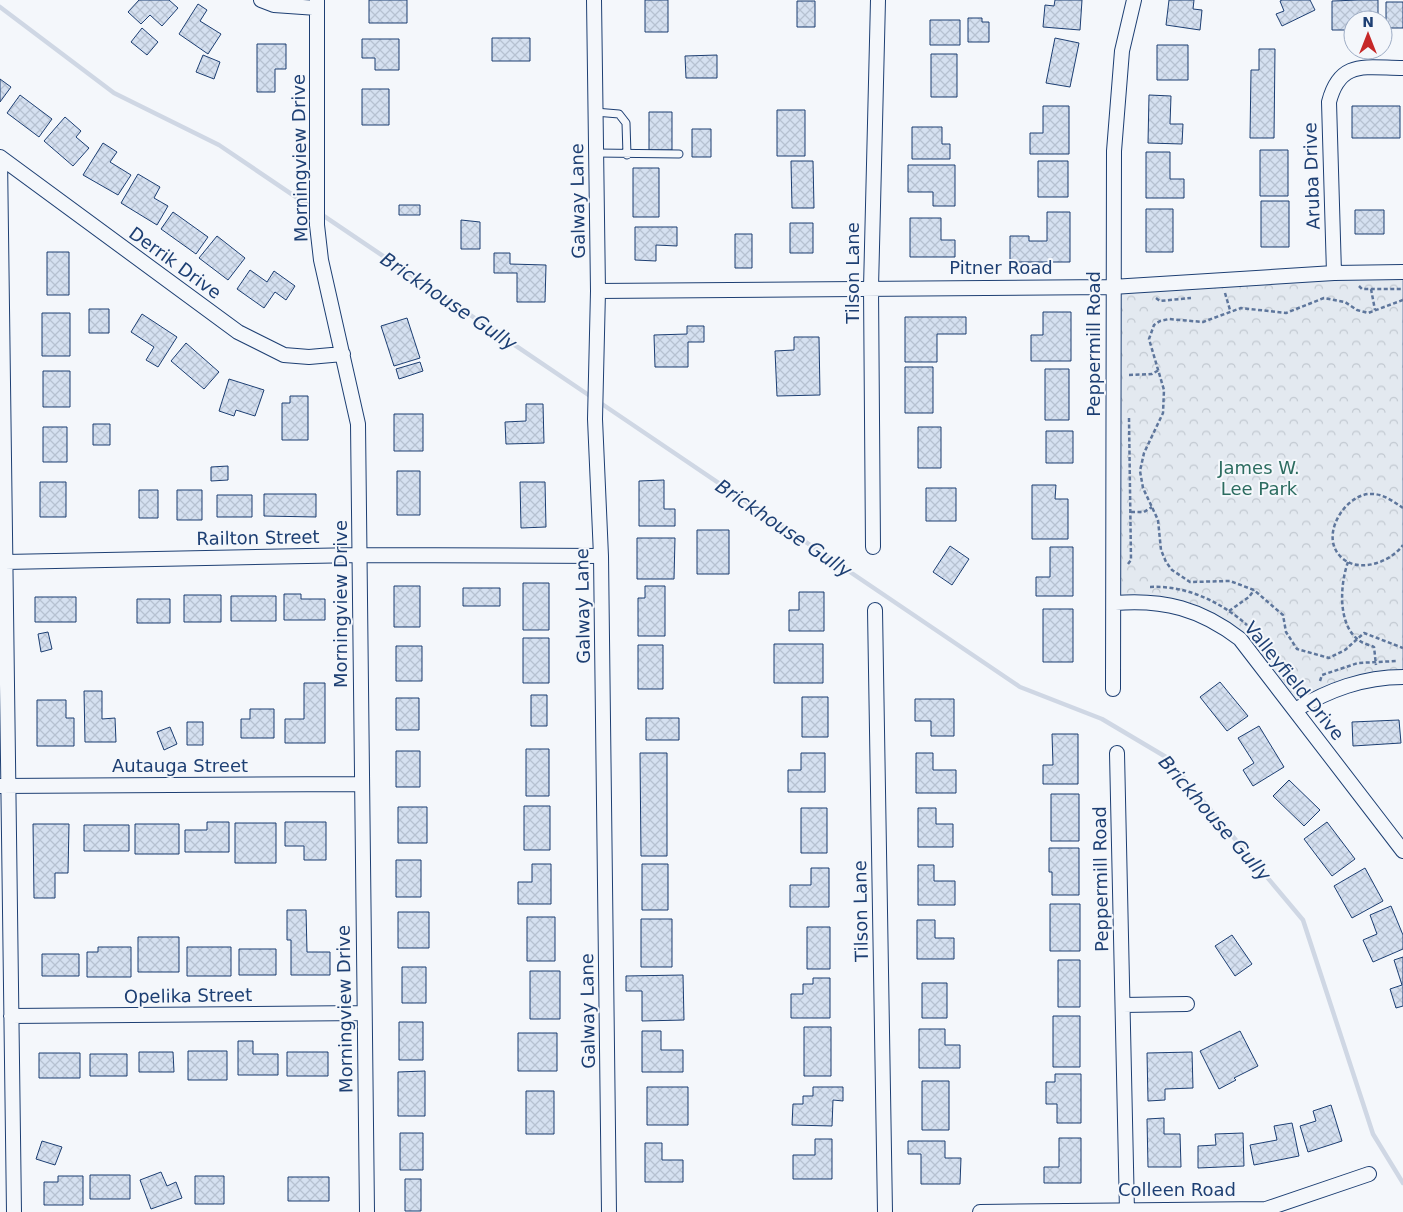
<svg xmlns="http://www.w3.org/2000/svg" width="1403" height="1212" font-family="'DejaVu Sans',sans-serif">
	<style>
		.forest { fill: url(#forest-crowns); stroke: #687fa3 }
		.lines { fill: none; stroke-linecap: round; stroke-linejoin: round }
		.stream { stroke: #cfd7e4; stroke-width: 4.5 }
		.building { fill: url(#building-cross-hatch); stroke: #1d3f73 }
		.service-casing { stroke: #1d3f73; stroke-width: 9 }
		.minor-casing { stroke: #1d3f73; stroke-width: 16 }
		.path { stroke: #5e769c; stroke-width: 2.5; stroke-dasharray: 4 2.5; stroke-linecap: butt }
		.service { stroke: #f4f7fb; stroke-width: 7 }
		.minor { stroke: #f4f7fb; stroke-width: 14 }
		.labels { text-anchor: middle; stroke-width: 4; stroke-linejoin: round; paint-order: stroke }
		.street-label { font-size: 18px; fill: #1d3f73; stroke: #f4f7fb }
		.park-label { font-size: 18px; fill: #2c6c60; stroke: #f4f7fb }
		.water-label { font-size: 19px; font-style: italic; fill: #1d3f73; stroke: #f4f7fb }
	</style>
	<defs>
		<pattern id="forest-crowns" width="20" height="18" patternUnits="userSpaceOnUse" patternTransform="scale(1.25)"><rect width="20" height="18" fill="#e3e9f0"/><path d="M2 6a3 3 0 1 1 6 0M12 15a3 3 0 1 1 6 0" fill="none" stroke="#c2c9d1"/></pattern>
		<pattern id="building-cross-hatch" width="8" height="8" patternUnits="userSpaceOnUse" patternTransform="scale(1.25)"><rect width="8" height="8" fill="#d5e0f0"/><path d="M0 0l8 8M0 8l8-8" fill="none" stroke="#b6c1d1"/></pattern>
	</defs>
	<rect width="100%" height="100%" fill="#f4f7fb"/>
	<path class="forest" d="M1403 272V677H1377L1295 710 1240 639 1207 616 1115 603 1112 287Z"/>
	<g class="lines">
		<path class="stream" d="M0 7 114 93 219 145 593 398
			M599 402 1020 687 1102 719 1166 757 1303 920 1373 1134 1403 1183"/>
	</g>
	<path class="building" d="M139 0H169L178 8 162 26 150 15 141 24 128 12Z
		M369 0H407V23H369Z
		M645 0H668V32H645Z
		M1055 0H1082L1080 30 1043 27 1045 5 1054 6Z
		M1169 0H1194L1193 9 1202 10 1200 30 1166 25Z
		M1282 0H1310L1315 10 1282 26 1276 14 1284 11 1280 1Z
		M1359 0H1378V20H1353V30H1332V1Z
		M797 1H815V27H797Z
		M1386 2H1403V28H1386Z
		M198 4 207 10 200 21 221 34 208 54 179 34Z
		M968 18H982V22H989V42H968Z
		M930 20H960V45H930Z
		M142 28 158 42 147 55 131 42Z
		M492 38H530V61H492Z
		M1055 38 1079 43 1070 87 1046 83Z
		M362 39H399V70H375V58H362Z
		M257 44H286V69H275V92H257Z
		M1157 45H1188V80H1157Z
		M1259 49H1275L1274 138H1250L1251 70H1259Z
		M931 54H957V97H931Z
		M203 55 220 62 214 79 196 72Z
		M717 55V78H686L685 56Z
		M0 79 11 87 0 102Z
		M362 89H389V125H362Z
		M20 95 52 119 39 137 7 113Z
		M1149 95 1171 96 1170 124H1183L1182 144 1148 143Z
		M1043 106H1069V154H1030V133H1043Z
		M1352 106H1400V138H1352Z
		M777 110H805V156H777Z
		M649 112H672V150H649Z
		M65 117 81 131 76 137 89 148 73 166 44 141Z
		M912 127H942V144H950V159H912Z
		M692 129H711V157H692Z
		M103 143 117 152 110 162 131 175 118 195 83 175Z
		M1260 150H1288V196H1260Z
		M1146 152H1170V179H1184V198H1146Z
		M791 161H813L814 208H792Z
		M1038 161H1068V197H1038Z
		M908 165H955V206H933V192H908Z
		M633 168H659V217H633Z
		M138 174 160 187 154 198 168 206 157 225 121 203Z
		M1261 201H1289V247H1261Z
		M399 205H420V215H399Z
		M1146 209H1173V252H1146Z
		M1355 210H1384V234H1355Z
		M173 212 208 237 196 254 161 229Z
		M1047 212H1070V262H1010V236H1029V241H1047Z
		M910 218H941V240H955V257H910Z
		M461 220 480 222V249H461Z
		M790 223H813V253H790Z
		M635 227H677V246L656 245V261L635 260Z
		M735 234H752V268H735Z
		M217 236 245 258 228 280 199 258Z
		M47 252H69V295H47Z
		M494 253H510V264L546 265 545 302H517V273H494Z
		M250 270 267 282 274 271 295 286 286 300 275 292 264 308 237 289Z
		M89 309H109V333H89Z
		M1043 312H1071V361H1031V335H1043Z
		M42 313H70V356H42Z
		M142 314 177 337 158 367 146 360 154 347 131 332Z
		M905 317H966V334H937V362H905Z
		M407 318 420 358 394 366 381 326Z
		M687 326H704V342H688V367H655L654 335 687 334Z
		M794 337H819L820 395 777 396 775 351 794 350Z
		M186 343 219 372 204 389 171 361Z
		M420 362 423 371 399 379 396 369Z
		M905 367H933V413H905Z
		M1045 369H1069V420H1045Z
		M43 371H70V407H43Z
		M229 379 264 390 255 416 236 410 234 416 219 411Z
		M290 396H308V440H282V403H290Z
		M526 404H543L544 443 506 444 505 422 526 421Z
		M394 414H423V451H394Z
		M93 424H110V445H93Z
		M43 427H67V462H43Z
		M918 427H941V468H918Z
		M1046 431H1073V463H1046Z
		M228 466V480L211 481V467Z
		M397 471H420V515H397Z
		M664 480V509H675V526H639V481Z
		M40 482H66V517H40Z
		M520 482H545L546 527 521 528Z
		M1032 485H1056L1055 499H1068V539H1032Z
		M926 488H956V521H926Z
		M139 490H158V518H139Z
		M177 490H202V520H177Z
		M264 494H316V517L264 516Z
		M217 495H252V517H217Z
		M697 530H729V574H697Z
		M637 538H675L674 579H637Z
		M950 546 969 559 952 585 933 572Z
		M1050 547H1073V596H1036V577H1050Z
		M523 583H549V630H523Z
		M394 586H420V627H394Z
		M645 586H665V636H638V598H645Z
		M463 588H500V606H463Z
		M799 592H824V631H789V610H799Z
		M284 594H301V599H325V620H284Z
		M184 595H221V622H184Z
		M231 596H276V621H231Z
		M35 597H76V622H35Z
		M137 599H170V623H137Z
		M1043 609H1073V662H1043Z
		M48 632 52 649 41 652 38 634Z
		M523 638H549V683H523Z
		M774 644H823V683H774Z
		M638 645H663V689H638Z
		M396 646H422V681H396Z
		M1220 682 1248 716 1227 731 1200 697Z
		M304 683H325V743H285V719H304Z
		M84 691H102V719L115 718 116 742H85Z
		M531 695H547V726H531Z
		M802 697H828V737H802Z
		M396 698H419V730H396Z
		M915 699H954V736H931V721H915Z
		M37 700H66V718H74V746H37Z
		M250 709H274V738H241V719H250Z
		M646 718H679V740H646Z
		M1399 720 1401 743 1353 746 1352 722Z
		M187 722H203V745H187Z
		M1259 726 1284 767 1253 786 1243 770 1254 763 1238 738Z
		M170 727 177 744 164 750 157 732Z
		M1052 734H1078V784H1043V765H1053Z
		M526 749H549V796H526Z
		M396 751H420V787H396Z
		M640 753H667V856H641Z
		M801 753H825V792H788V770H801Z
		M916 753H933V770H956V793H916Z
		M1289 780 1320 810 1304 826 1273 796Z
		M1051 794H1079V841H1051Z
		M524 806H550V850H524Z
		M398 807H427V843H398Z
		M801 808H827V853H801Z
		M918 808H936V824H953V847H918Z
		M207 822H229V852H185V830H207Z
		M285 822H326V860H304V846H285Z
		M1327 822 1355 859 1332 876 1304 839Z
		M235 823H276V863H235Z
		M33 824H69L68 873H55V898H34Z
		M135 824H179V854H135Z
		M84 825H129V851H84Z
		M1049 848H1079V895H1052V872H1049Z
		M396 860H421V897H396Z
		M532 864H551V904H518V882H532Z
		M642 864H668V910H642Z
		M918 865H934V881H955V905H918Z
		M811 868H829V907H790V885H811Z
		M1365 868 1383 901 1352 918 1334 886Z
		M1050 904H1080V951H1050Z
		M1391 906 1403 935V949L1373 962 1363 940 1377 934 1370 915Z
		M287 910H306L307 952H330V975H291V940H287Z
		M398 912H429V948H398Z
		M527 917H555V961H527Z
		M641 919H672V967H641Z
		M917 920H935V938H954V959H917Z
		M807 927H830V969H807Z
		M1232 935 1252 964 1235 976 1215 946Z
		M138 937H179V972H138Z
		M98 947H131V977H87V952H98Z
		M187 947H231V976H187Z
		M239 949H276V975H239Z
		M42 954H79V976H42Z
		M1403 957V1006L1396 1008 1390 989 1402 985 1394 960Z
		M1058 960H1080V1007H1058Z
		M402 967H426V1003H402Z
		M530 971H560V1019H530Z
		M683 975 684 1020 642 1021V991H626V976Z
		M813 978H830V1018H791V994H803V984H813Z
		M922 983H947V1018H922Z
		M1053 1016H1080V1067H1053Z
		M399 1022H423V1060H399Z
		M804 1027H831V1076H804Z
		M919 1029H945V1045H960V1068H919Z
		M642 1031H661V1050H683V1072H642Z
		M1240 1031 1258 1066 1234 1078 1236 1080 1219 1089 1200 1051Z
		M518 1033H557V1071H518Z
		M238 1041H253V1054H278V1075H238Z
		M188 1051H227V1080H188Z
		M139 1052H173L174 1072H139Z
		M287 1052H328V1076H287Z
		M1192 1052 1193 1088 1165 1089V1100L1148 1101 1147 1053Z
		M39 1053H80V1078H39Z
		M90 1054H127V1076H90Z
		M425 1071V1116H398V1072Z
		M1055 1074H1081V1123H1057V1104H1046V1082H1055Z
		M922 1081H949V1130H922Z
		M647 1087H688V1125H647Z
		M813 1087H843V1101L833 1100 832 1126 792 1125 793 1104H803V1096H813Z
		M526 1091H554V1134H526Z
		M1331 1105 1342 1141 1308 1152 1300 1126 1316 1121 1313 1111Z
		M1164 1118V1134H1180L1181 1167H1148L1147 1119Z
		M1292 1123 1299 1156 1254 1165 1250 1145 1277 1140 1274 1126Z
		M400 1133H423V1170H400Z
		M1243 1133 1244 1166 1198 1168V1146L1216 1145 1215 1134Z
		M1059 1138H1081V1183H1044V1167H1059Z
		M815 1139H832V1179H793V1155H815Z
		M42 1141 62 1147 55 1165 36 1159Z
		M908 1141H945V1158H961L960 1184H921V1154H908Z
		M645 1143H662V1160H683V1182H645Z
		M161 1172 167 1186 176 1182 182 1198 151 1209 140 1180Z
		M90 1175H130V1199H90Z
		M58 1176H83V1205H44V1182H58Z
		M195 1176H224V1204H195Z
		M288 1177H329V1201H288Z
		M405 1179H421V1211H405Z"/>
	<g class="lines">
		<defs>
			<path id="service" d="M595 112 619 114 626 123 627 155
				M596 153 679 154"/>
			<path id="minor" d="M261 0 274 5 317 8
				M317 0V225L321 260 358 424 367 1212
				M594 0 598 291 595 419 601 556 609 1212
				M0 157 14 1212
				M0 157 238 332 284 355 309 357 343 354
				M1334 273 1329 102C1340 59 1366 68 1403 68
				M598 291 1112 287 1334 273 1403 272
				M873 547 871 288 878 0
				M5 562 360 555 601 556
				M1115 603C1164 599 1201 609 1240 639L1403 851
				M875 610 885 1212
				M1113 689 1114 151 1122 51 1134 0
				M1295 710C1329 690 1363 677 1403 677
				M1117 753 1127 1212
				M0 786 360 784
				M1123 1005 1187 1004
				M11 1016 364 1013
				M980 1212 1266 1209 1369 1174"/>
		</defs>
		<use href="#service" class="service-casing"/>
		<use href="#minor" class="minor-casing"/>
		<path class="path" d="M1359 286 1362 289H1403
			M1371 289 1375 310
			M1225 293 1230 310
			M1156 298 1160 301 1191 298
			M1403 300 1368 313 1357 310 1345 302 1324 298 1286 313 1241 308 1203 322 1169 319 1160 321 1154 325 1149 339 1164 390 1163 413 1144 453 1140 471 1143 488 1158 520 1161 550 1166 562 1172 570 1190 582 1230 581 1254 590 1283 615 1286 632 1297 649 1329 658 1345 650 1364 633 1403 648
			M1129 375 1152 374 1159 370
			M1403 508C1394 502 1384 494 1372 494 1347 492 1317 536 1342 558 1349 564 1357 566 1367 565 1380 564 1395 556 1403 545
			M1131 512H1144L1152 507
			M1348 562C1340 584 1337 626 1360 641 1364 644 1370 645 1374 647L1376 665
			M1128 564 1131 560 1129 418
			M1150 587C1186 585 1221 602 1247 625
			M1229 611 1249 597 1254 590
			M1251 628 1289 674 1288 677
			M1320 681 1322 675 1358 663 1397 661"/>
		<use href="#service" class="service"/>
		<use href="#minor" class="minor"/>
	</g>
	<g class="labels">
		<g class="street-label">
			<text transform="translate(300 158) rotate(-91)" y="6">Morningview Drive</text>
			<text transform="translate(1312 176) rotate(-92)" y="6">Aruba Drive</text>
			<text transform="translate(578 201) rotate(-91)" y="6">Galway Lane</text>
			<text transform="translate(175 263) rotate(36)" y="6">Derrik Drive</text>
			<text x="1001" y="274">Pitner Road</text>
			<text transform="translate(853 273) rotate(-90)" y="6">Tilson Lane</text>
			<text transform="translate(1094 344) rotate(-90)" y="6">Peppermill Road</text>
			<text transform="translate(258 538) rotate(-1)" y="6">Railton Street</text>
			<text transform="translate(341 604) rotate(-90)" y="6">Morningview Drive</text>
			<text transform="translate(583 606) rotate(-91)" y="6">Galway Lane</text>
			<text transform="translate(1294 681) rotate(51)" y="6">Valleyfield Drive</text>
			<text x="180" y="772">Autauga Street</text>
			<text transform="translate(1101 879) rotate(-91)" y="6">Peppermill Road</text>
			<text transform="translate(861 911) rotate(-91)" y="6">Tilson Lane</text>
			<text transform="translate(188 996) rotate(-1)" y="6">Opelika Street</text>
			<text transform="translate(345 1009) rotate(-91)" y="6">Morningview Drive</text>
			<text transform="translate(588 1011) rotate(-91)" y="6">Galway Lane</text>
			<text x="1177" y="1196">Colleen Road</text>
		</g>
		<g class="park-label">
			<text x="1259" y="474">James W.<tspan x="1259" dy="21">Lee Park</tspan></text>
		</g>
		<g class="water-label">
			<text transform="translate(449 301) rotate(34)" y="7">Brickhouse Gully</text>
			<text transform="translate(784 528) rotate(34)" y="7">Brickhouse Gully</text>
			<text transform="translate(1215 818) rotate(49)" y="7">Brickhouse Gully</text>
		</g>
	</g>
	<g transform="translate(1368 35)"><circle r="24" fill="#f4f7fb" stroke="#9eadc5"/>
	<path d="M0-4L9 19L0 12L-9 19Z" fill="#c62828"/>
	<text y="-8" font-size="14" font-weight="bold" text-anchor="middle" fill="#1d3f73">N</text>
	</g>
</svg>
